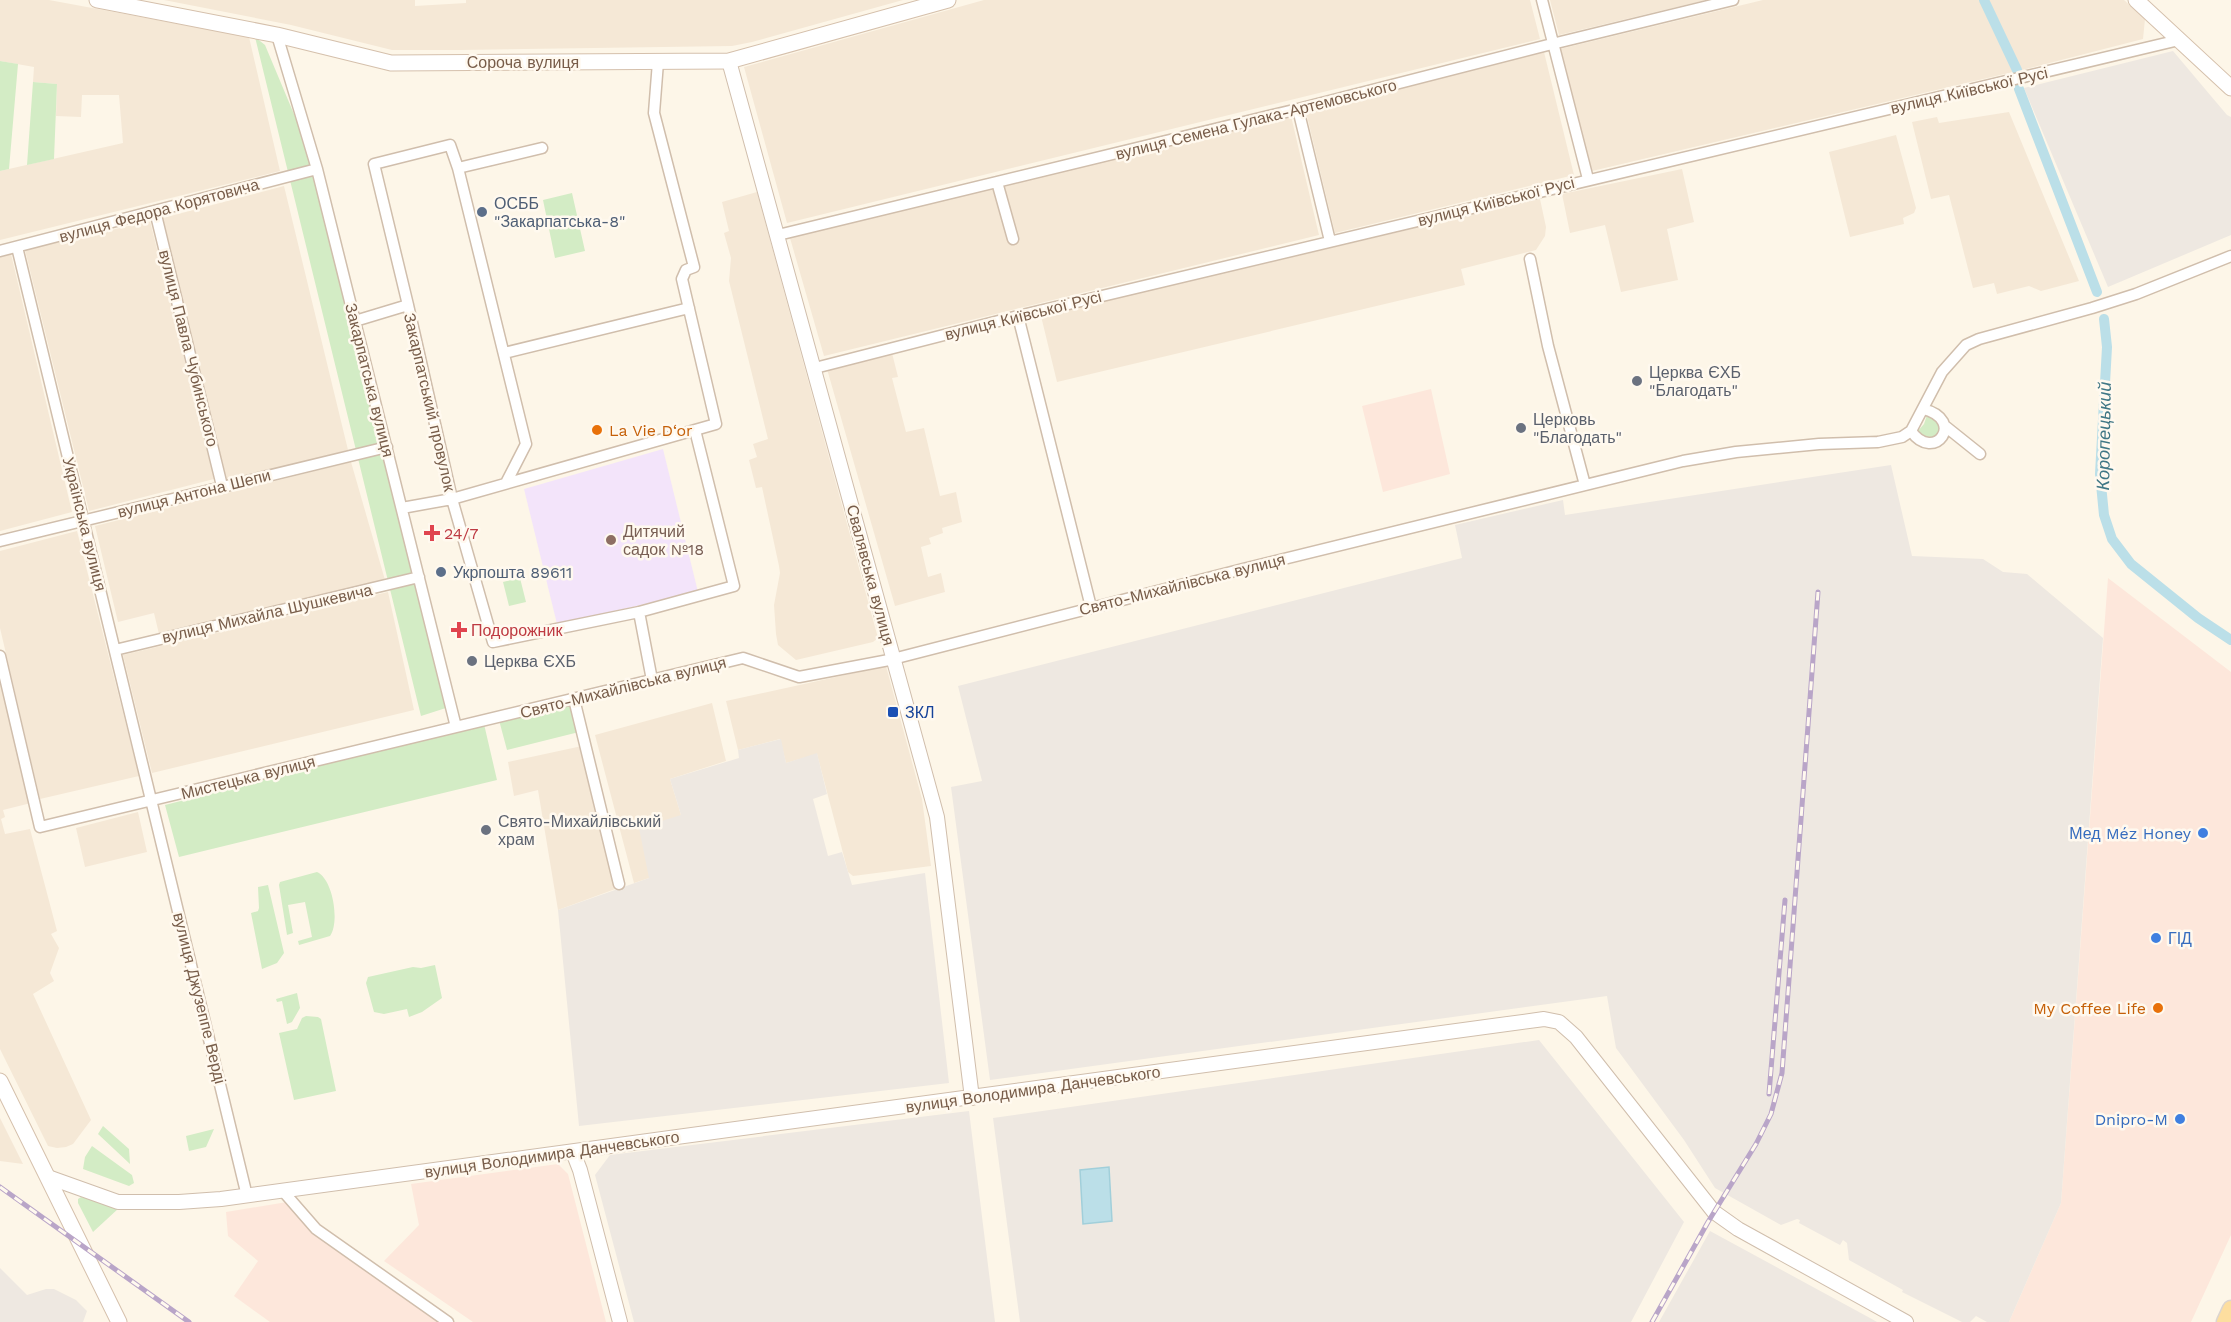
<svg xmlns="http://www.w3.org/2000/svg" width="2231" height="1322" font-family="'Work Sans',sans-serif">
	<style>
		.residential { fill: #f5e8d6 }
		.commercial { fill: #fde7db }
		.industrial { fill: #eee8e1 }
		.education { fill: #f3e4fa }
		.green { fill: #d3ecc5 }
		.water { fill: #bbdfe8; stroke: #a1cfda; stroke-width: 1.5 }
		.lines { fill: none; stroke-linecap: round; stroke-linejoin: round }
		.canal { stroke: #bbdfe8; stroke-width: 10 }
		.minor-casing { stroke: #d0beac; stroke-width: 13 }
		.tertiary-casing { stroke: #d0beac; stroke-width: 16 }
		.secondary-casing { stroke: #d5c0ac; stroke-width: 17 }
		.primary-casing { stroke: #dcd5d0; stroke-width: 19 }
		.minor { stroke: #fff; stroke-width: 10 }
		.tertiary { stroke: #fff; stroke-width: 14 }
		.secondary { stroke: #fff; stroke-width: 15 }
		.primary { stroke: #fdde9f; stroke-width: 16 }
		.rail-casing { stroke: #b9a5c8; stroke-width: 5 }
		.rail { stroke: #fff9ef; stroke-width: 3; stroke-dasharray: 9; stroke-linecap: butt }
		.service-dot { fill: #5c6f8a; stroke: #fff9ef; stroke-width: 2 }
		.worship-dot { fill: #6b7280; stroke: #fff9ef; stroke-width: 2 }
		.food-dot { fill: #e8710a; stroke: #fff9ef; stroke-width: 2 }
		.health-dot { fill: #e0444e; stroke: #fff9ef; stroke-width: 2 }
		.education-dot { fill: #8d6e63; stroke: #fff9ef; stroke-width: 2 }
		.transit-dot { fill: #1a4fb4; stroke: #fff9ef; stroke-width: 2 }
		.shop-dot { fill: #3f7fe0; stroke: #fff9ef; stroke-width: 2 }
		.labels { text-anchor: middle; stroke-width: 5; stroke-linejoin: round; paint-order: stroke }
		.street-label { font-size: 16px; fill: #785d4a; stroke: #fff9ef }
		.service-label { font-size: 16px; fill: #4e5e75; stroke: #fff9ef; text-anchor: start }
		.worship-label { font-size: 16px; fill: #5b616d; stroke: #fff9ef; text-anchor: start }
		.food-label { font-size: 16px; fill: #c56008; stroke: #fff9ef; text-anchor: start }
		.education-label { font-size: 16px; fill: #785e54; stroke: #fff9ef; text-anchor: start }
		.health-label { font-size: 16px; fill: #be3a42; stroke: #fff9ef; text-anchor: start }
		.transit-label { font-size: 16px; fill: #164399; stroke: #fff9ef; text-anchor: start }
		.shop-label { font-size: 16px; fill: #366cbe; stroke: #fff9ef; text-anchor: end }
		.water-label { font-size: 18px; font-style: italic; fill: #407785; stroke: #fff9ef }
	</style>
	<rect width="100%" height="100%" fill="#fdf6e8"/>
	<path class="residential" d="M0 0H49L249 37 280 171 0 240V171L123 143 119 95H82L81 117 56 116 57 84 33 82 34 67 0 61Z
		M164 0H415V6L466 3V0H903L752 42 732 46 460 50H392L291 25Z
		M984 0H1530L1540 39 787 223 744 67Z
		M1550 0H1706L1559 35Z
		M1763 0H1979L2013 72 1592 171 1560 49Z
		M1989 0H2124L2145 19 2143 39 2022 70Z
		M1544 52 1574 175 1335 233 1306 112Z
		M2009 112 2042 192 2079 281 2041 291 2029 286 1997 294 1994 283 1973 288 1949 195 1931 199 1912 122 1937 117 1939 123Z
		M1291 116 1319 235 824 356 790 238 995 187 1011 244 1017 243 1003 185Z
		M1896 135 1916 208 1914 213 1903 218 1904 224 1850 237 1829 152Z
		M1682 169 1694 222 1667 229 1678 280 1621 292 1605 225 1570 233 1562 194Z
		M284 186 348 450 227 481 163 218Z
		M757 192 878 638 873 642 796 660 778 645 776 634 774 605 780 573 779 566 762 487 756 488 749 460 757 457 753 444 768 439 729 281 731 258 724 233 729 231 722 202Z
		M1540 199 1546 227 1545 236 1536 250 1461 269 1465 285 1057 382 1041 316Z
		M150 221 214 479 89 511 25 250Z
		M11 254 72 512 0 531V257Z
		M892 353 898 377 892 378 906 432 924 428 940 496 956 492 962 522 942 528 943 533 929 538 931 544 921 547 928 577 941 573 945 592 895 606 827 369Z
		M351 462 385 580 159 634 154 613 118 622 95 526Z
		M77 531 139 776 40 799 0 628V551Z
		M388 592 414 710 152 773 123 655Z
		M886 666 922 799 931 866 853 876 848 872 817 754 786 763 780 739 738 750 726 701Z
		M0 676 31 803 3 810 5 817 1 819 5 834 30 829 57 931 51 934 59 948 50 973 54 981 33 994 91 1120 73 1144 66 1147 57 1148 48 1146 0 1049Z
		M712 703 726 761 670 779 681 815 649 878 634 883 595 735Z
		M582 746 618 888 558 910 538 790 514 796 508 762Z
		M138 812 147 852 85 867 76 828Z
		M0 1118 23 1164 0 1161Z"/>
	<path class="commercial" d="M1431 389 1450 474 1383 492 1362 406Z
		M2108 578 2231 672V1235L2191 1322H2009L2061 1203Z
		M558 1164 568 1174 606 1322H473L384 1261 419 1225 411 1184Z
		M287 1202 444 1322H270L234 1296 258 1261 228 1236 226 1212Z"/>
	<path class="industrial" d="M2173 51 2227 115 2231 117V235L2108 287 2024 88Z
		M1891 465 1912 556 1983 559 2003 572 2027 574 2103 638 2061 1203 2009 1322H1987L1976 1316 1970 1322H1962L1902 1292 1903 1290 1849 1260 1847 1243 1843 1240 1840 1245 1799 1223 1800 1220 1797 1219 1781 1225 1715 1188 1684 1140 1616 1048 1607 996 990 1080 951 787 982 781 958 686 1462 558 1455 525 1563 500 1565 515Z
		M781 739 786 763 817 753 827 794 813 799 828 856 842 852 852 885 925 873 949 1083 579 1126 558 910 649 878 639 828 681 815 670 779 739 758 738 750Z
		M1539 1040 1684 1222 1631 1322H1020L993 1118Z
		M969 1111 995 1322H634L595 1175 610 1155Z
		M1710 1231 1870 1318 1877 1322H1659Z
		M0 1268 27 1295 46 1289H54L76 1300 87 1311 83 1322H0Z"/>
	<path class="education" d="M663 449 698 592 557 624 524 489Z"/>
	<path class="green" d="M255 37 265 45 304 138 449 707 421 716Z
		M0 61 18 64 9 169 0 171Z
		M33 82 57 84 54 159 27 165Z
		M572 193 585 251 555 258 543 200Z
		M1927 415 1938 422 1940 429 1937 436 1926 439 1917 432 1924 424Z
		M520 578 526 602 509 606 503 582Z
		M572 702 579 732 507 750 499 720Z
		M484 724 497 780 179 857 165 805Z
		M317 872C333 879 340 922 330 936L299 945 298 941 312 937 305 902 288 905 293 933 287 935 279 885 280 882Z
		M268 885 284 953 277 963 262 969 251 913 258 911 259 908 258 887Z
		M435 965 442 998 422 1012 409 1017 407 1009 384 1014 374 1012 366 983 368 977 413 967 421 968Z
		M297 993 300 1008 292 1022 287 1024 282 1001 277 1002 276 999Z
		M306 1016 318 1017 321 1019 336 1091 294 1100 279 1033 297 1029 302 1018Z
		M103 1126 129 1149 130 1164 98 1134Z
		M214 1129 206 1147 189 1151 186 1136Z
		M92 1146 132 1175 134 1183 129 1186 83 1169 85 1157Z
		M81 1197 119 1208 93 1232 78 1203V1199Z"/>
	<path class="water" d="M1109 1167 1112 1221 1083 1224 1080 1170Z"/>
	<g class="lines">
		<path class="canal" d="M1984 0 2017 70
			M2019 89 2097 292
			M2104 319 2107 347 2100 474 2104 515 2112 539 2131 564 2198 618 2231 640"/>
		<defs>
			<path id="minor" d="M1542 0 1588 179
				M277 35 317 169 456 727
				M1298 109 1330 241
				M997 182 1013 239
				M155 211 222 486
				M778 235 1298 109 1548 45 1733 0
				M17 247 247 1196
				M0 251 317 169
				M1530 259 1548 346 1585 485
				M408 305 374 164 450 145 458 168
				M1018 316 1091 607
				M355 321 408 305 452 499 716 424 682 279 686 270 694 267 654 113 658 62
				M504 353 689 308
				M815 368 1018 316 2179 40
				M1945 426 1980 454
				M1911 431C1934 464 1967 420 1923 409
				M506 483 526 444 458 168 542 148
				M402 508 452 499 493 642 639 612 652 680
				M0 541 387 447
				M639 612 734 586 695 430
				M115 650 419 577
				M0 656 40 827 743 658 799 677 889 660 1243 569 1683 461 1736 452 1819 444 1878 442 1902 437 1911 431 1942 372 1966 345 1979 339 2092 308 2136 294 2231 256
				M574 699 619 884
				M282 1190 316 1229 448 1322"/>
			<path id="tertiary" d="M729 61 937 817 972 1098
				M573 1152 580 1170 620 1322
				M48 1177 118 1202H179L221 1199 1544 1019 1559 1022 1576 1037 1714 1212 1738 1229 1906 1322"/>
			<path id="secondary" d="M97 0 277 35 391 63 729 61 948 0
				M2136 0 2231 88
				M0 1081 119 1322"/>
			<path id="primary" d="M2225 1322 2231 1309"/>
		</defs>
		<use href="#minor" class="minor-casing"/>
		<use href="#tertiary" class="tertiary-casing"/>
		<use href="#secondary" class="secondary-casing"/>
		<use href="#primary" class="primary-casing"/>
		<use href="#minor" class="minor"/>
		<use href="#tertiary" class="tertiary"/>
		<use href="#secondary" class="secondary"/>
		<use href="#primary" class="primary"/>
		<defs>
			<path id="rail" d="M1769 1094 1785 900
				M0 1187 189 1322
				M1652 1322 1708 1222 1756 1144 1771 1114 1782 1073 1818 592"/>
		</defs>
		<use href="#rail" class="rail-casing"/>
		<use href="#rail" class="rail"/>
	</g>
	<g class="service-dot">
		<circle cx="482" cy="212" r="6"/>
		<circle cx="441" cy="572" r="6"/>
	</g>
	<g class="worship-dot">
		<circle cx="1637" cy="381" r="6"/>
		<circle cx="1521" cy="428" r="6"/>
		<circle cx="472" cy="661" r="6"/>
		<circle cx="486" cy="830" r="6"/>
	</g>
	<g class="food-dot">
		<circle cx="597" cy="430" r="6"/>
		<circle cx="2158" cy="1008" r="6"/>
	</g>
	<g class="health-dot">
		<path d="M429 524h6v6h6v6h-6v6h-6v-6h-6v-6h6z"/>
		<path d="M456 621h6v6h6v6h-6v6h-6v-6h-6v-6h6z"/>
	</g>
	<circle class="education-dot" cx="611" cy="540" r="6"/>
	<rect class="transit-dot" x="887" y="706" width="12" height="12" rx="3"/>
	<g class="shop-dot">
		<circle cx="2203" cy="833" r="6"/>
		<circle cx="2156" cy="938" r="6"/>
		<circle cx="2180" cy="1119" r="6"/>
	</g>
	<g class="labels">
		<g class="street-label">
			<text x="523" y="68">Сороча вулиця</text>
			<text transform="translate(1969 90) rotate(-13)" y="6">вулиця Київської Русі</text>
			<text transform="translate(1256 119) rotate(-14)" y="6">вулиця Семена Гулака-Артемовського</text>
			<text transform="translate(1496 201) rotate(-14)" y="6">вулиця Київської Русі</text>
			<text transform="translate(159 210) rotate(-15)" y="6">вулиця Федора Корятовича</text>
			<text transform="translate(1023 315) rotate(-14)" y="6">вулиця Київської Русі</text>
			<text transform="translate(189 348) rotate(76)" y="6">вулиця Павла Чубинського</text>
			<text transform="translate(370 380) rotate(76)" y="6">Закарпатська вулиця</text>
			<text transform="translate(430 402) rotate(77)" y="6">Закарпатський провулок</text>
			<text transform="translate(194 493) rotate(-14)" y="6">вулиця Антона Шепи</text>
			<text transform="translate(85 524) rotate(76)" y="6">Українська вулиця</text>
			<text transform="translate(871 575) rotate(75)" y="6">Свалявська вулиця</text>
			<text transform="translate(1182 584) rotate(-14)" y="6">Свято-Михайлівська вулиця</text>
			<text transform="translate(267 613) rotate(-13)" y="6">вулиця Михайла Шушкевича</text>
			<text transform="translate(623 687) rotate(-14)" y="6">Свято-Михайлівська вулиця</text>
			<text transform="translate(248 777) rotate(-14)" y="6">Мистецька вулиця</text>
			<text transform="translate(200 998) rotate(76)" y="6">вулиця Джузеппе Верді</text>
			<text transform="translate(1033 1089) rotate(-8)" y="6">вулиця Володимира Данчевського</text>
			<text transform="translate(552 1154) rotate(-8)" y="6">вулиця Володимира Данчевського</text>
		</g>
		<g class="service-label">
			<text x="494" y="209">ОСББ<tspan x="494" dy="18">"Закарпатська-8"</tspan></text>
			<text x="453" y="578">Укрпошта 89611</text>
		</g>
		<g class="worship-label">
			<text x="1649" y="378">Церква ЄХБ<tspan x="1649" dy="18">"Благодать"</tspan></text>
			<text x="1533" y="425">Церковь<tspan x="1533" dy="18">"Благодать"</tspan></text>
			<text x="484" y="667">Церква ЄХБ</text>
			<text x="498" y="827">Свято-Михайлівський<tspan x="498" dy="18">храм</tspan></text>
		</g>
		<g class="food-label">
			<text x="609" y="436">La Vie D‘or</text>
			<text x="2146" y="1014" text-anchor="end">My Coffee Life</text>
		</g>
		<g class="education-label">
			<text x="623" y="537">Дитячий<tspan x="623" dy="18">садок №18</tspan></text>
		</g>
		<g class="health-label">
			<text x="444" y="539">24/7</text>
			<text x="471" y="636">Подорожник</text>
		</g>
		<g class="transit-label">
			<text x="905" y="718">ЗКЛ</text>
		</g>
		<g class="shop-label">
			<text x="2191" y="839">Мед Méz Honey</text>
			<text x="2168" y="944" text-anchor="start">ГІД</text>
			<text x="2168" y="1125">Dnipro-M</text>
		</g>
		<g class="water-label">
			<text transform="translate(2104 436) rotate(-89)" y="6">Коропецький</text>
		</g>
	</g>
</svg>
